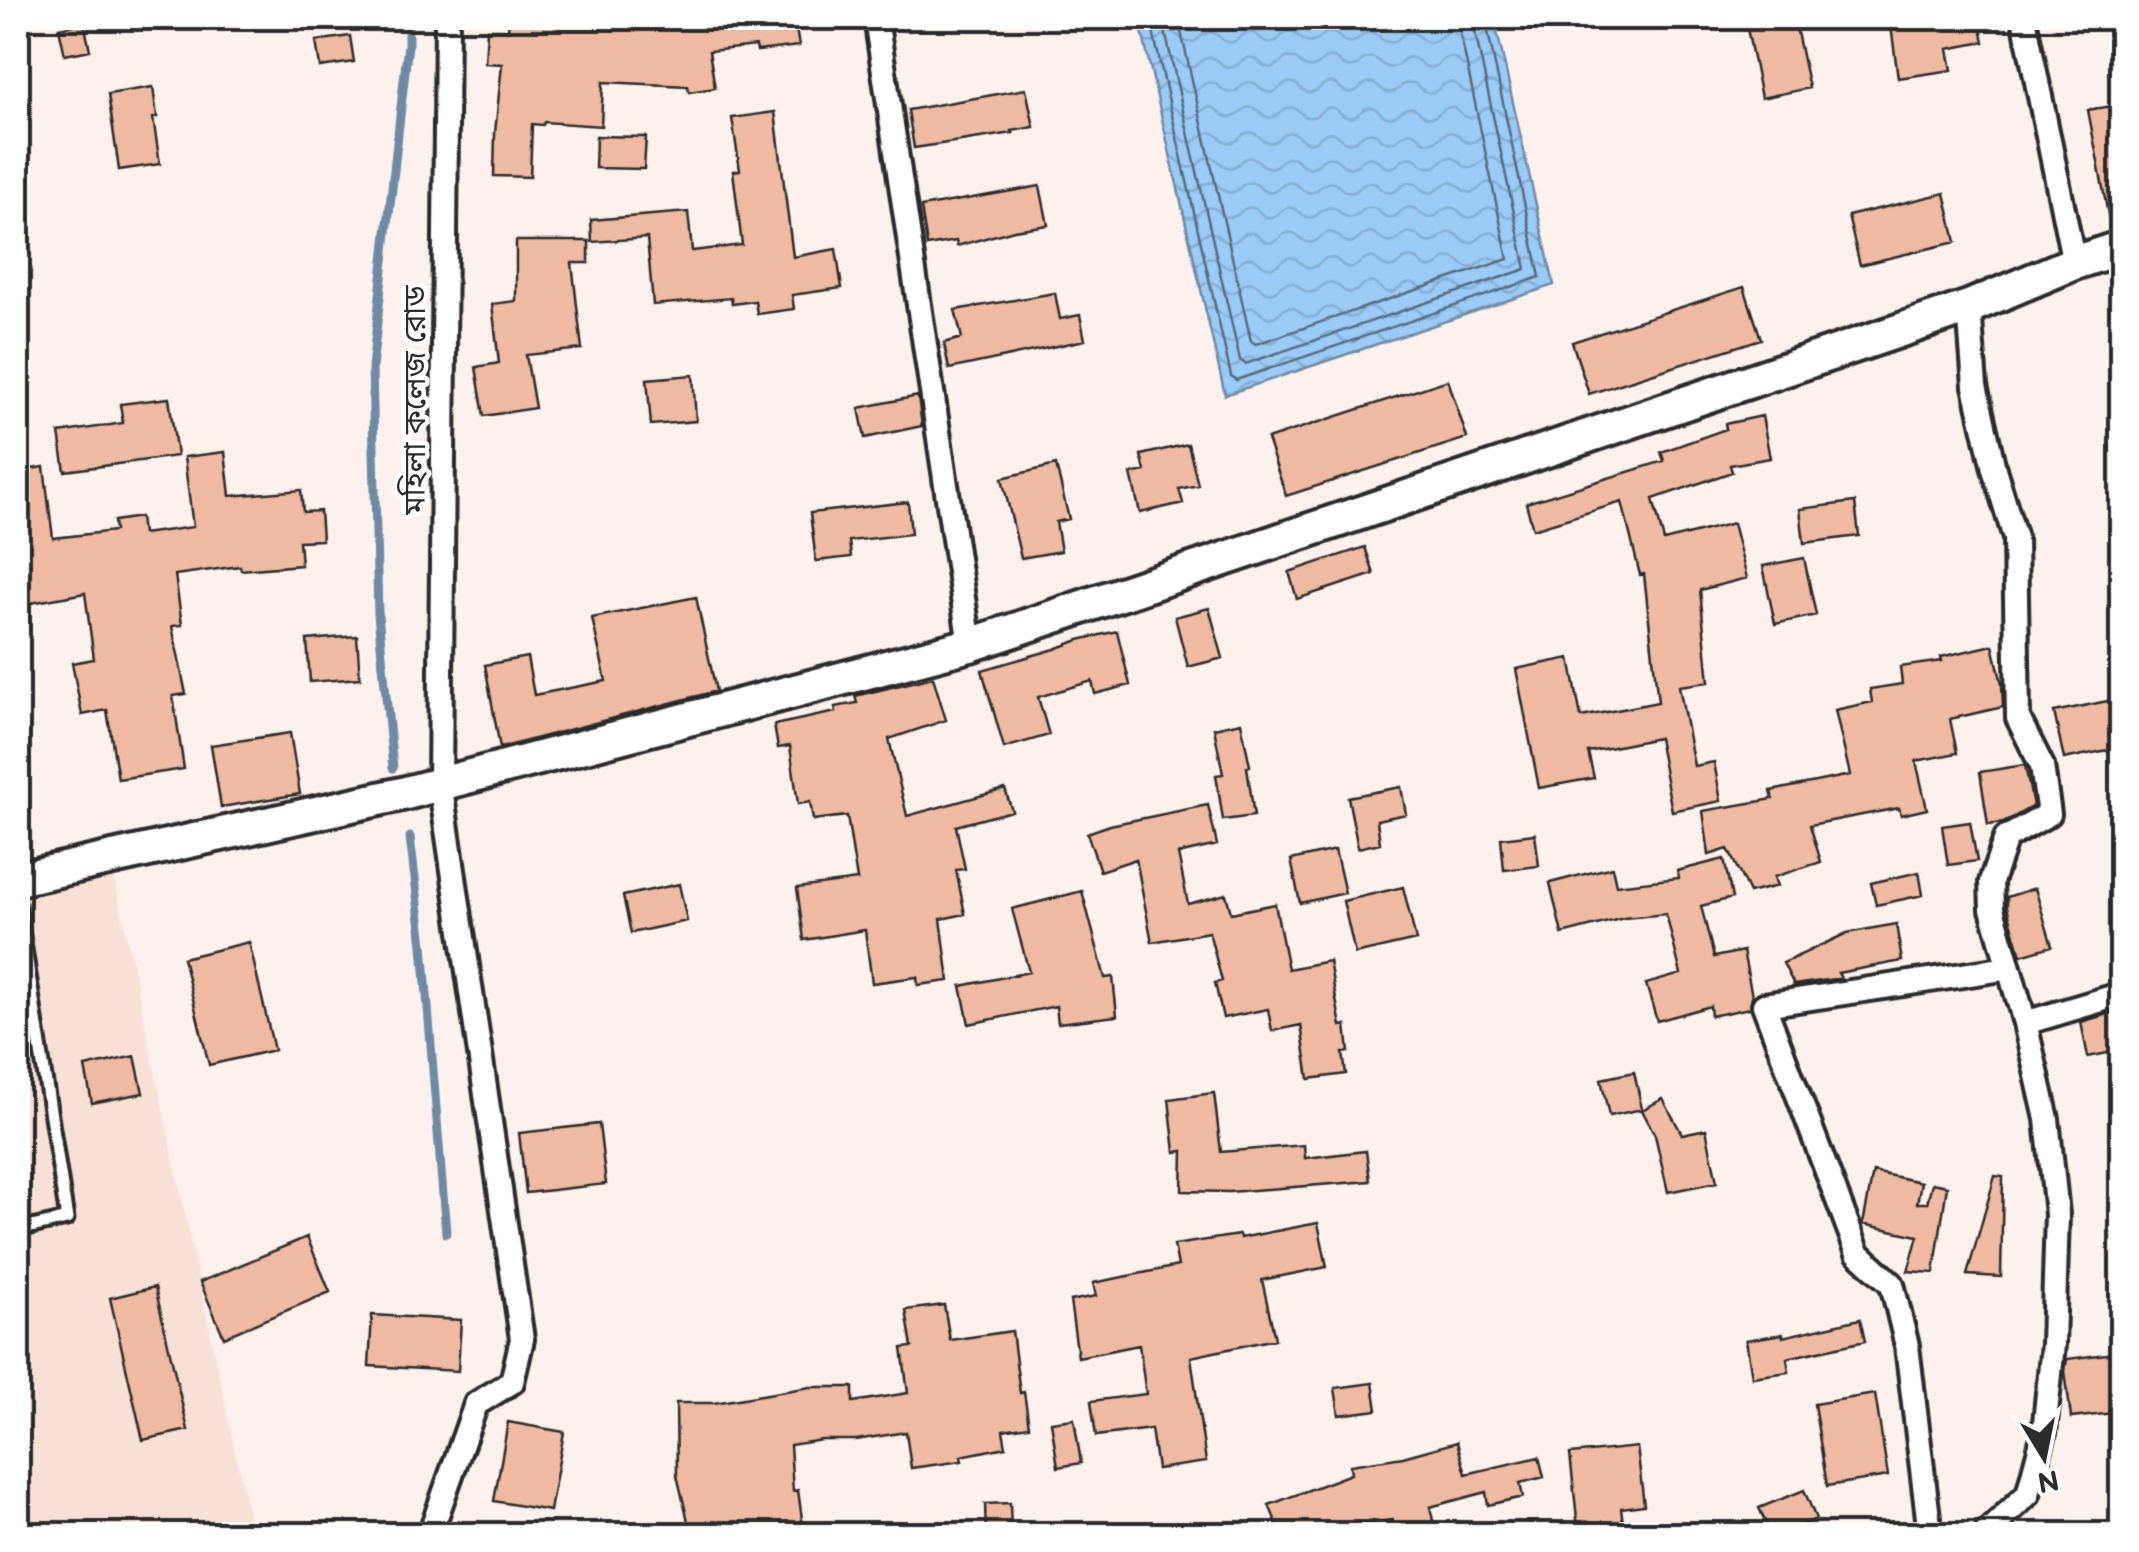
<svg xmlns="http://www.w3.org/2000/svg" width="2139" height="1552" font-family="'Balsamiq Sans','Noto Sans Bengali',sans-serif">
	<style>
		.built { fill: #f8e0d6 }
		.water { fill: url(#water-waves); stroke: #6e8aa5; stroke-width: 2.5 }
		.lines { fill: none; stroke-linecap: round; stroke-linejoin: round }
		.shore { stroke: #576b7c; stroke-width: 2.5 }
		.stream { stroke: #6e8aa5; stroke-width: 9 }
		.building { fill: #efbaa1; stroke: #2b2b2b; stroke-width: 2.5 }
		.service-casing { stroke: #2b2b2b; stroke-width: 19 }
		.minor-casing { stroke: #2b2b2b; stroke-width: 30 }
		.secondary-casing { stroke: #2b2b2b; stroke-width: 40 }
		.service { stroke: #fff; stroke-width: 11 }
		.minor { stroke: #fff; stroke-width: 22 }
		.secondary { stroke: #fff; stroke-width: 32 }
		.labels { text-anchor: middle; stroke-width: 9; stroke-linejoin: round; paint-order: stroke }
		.street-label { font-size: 30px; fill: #2b2b2b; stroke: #fff }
	</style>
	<defs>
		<pattern id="water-waves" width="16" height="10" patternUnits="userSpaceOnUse" patternTransform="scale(2.5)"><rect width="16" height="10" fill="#9acaf6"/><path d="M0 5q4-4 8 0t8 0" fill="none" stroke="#85aed3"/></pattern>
	</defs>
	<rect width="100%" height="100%" fill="#fcf1ec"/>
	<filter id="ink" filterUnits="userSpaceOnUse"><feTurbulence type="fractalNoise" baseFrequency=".01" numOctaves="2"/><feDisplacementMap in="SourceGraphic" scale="20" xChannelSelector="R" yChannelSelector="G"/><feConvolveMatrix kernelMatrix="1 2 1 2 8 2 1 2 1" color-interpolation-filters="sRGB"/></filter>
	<g filter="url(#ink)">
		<path class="built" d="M110 858 246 1503 252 1534H18V879Z"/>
		<path class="water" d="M1139 18H1494L1554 285 1225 395Z"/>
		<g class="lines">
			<path class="shore" d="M1150 18 1231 376 1236 380 1540 277 1485 18
				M1162 18 1240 360 1245 364 1526 269 1472 18
				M1178 18 1251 341 1256 344 1508 259 1457 18"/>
			<path class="stream" d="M393 768 378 614 372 368 408 44V18
				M410 837 423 945 446 1233"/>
		</g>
		<path class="building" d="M509 18H794L799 46 757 51 756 46 709 51 715 88 689 92 688 86 603 82 601 126 544 122 543 125 532 124 530 177 494 176 495 133 502 64 485 63 487 29 508 30Z
			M1745 18H1794L1809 88 1761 98Z
			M1890 18H1979L1984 42 1948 49 1952 70 1898 78Z
			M84 23 90 50 65 55 59 28Z
			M350 36 354 62 320 67 316 41Z
			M153 87 157 117 153 118 160 164 119 170 108 94Z
			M1026 89 1034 127 1012 131 1013 133 914 148 908 110Z
			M2122 104V224L2110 225 2088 110Z
			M775 112 793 257 836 249 842 288 792 295 794 309 757 314 755 301 732 304 731 298 653 305 647 238 592 242 591 220 688 212 692 251 742 245 733 171 740 170 732 118Z
			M596 136 646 137 644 169 595 168Z
			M1040 186 1048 225 1014 230 957 246 956 241 927 246 921 207Z
			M1945 193 1956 242 1860 265 1848 216Z
			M516 241H589V263H572L582 349 526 355 535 408 484 416 476 367 499 363 492 304 516 301Z
			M1744 287 1761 339 1589 394 1572 342Z
			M1055 293 1060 319 1080 315 1085 340 949 369 944 343 962 338 955 310Z
			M693 375 696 421 651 425 647 379Z
			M1448 380 1467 438 1286 496 1267 439Z
			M918 396 922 426 865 438 859 408Z
			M169 398 177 456 65 471 59 433 123 423 120 404Z
			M1762 416 1770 458 1730 465 1732 472 1653 499 1664 541 1733 523 1747 578 1700 590 1709 682 1679 686 1694 766 1714 762 1721 801 1672 811 1658 738 1588 752 1594 778 1539 788 1516 669 1570 658 1581 717 1658 702 1644 574 1640 575 1622 502 1533 529 1526 503 1664 461 1661 452 1726 429 1725 424Z
			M1188 444 1198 485 1179 489 1183 503 1140 513 1131 474 1145 471 1141 455Z
			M225 452 230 496 301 490 303 512 320 511 322 540 299 541 301 565 241 570 240 566 175 575 182 625 172 626 186 694 173 696 184 769 118 779 107 710 82 715 72 663 94 659 85 593 31 603 18 527V471L44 467 53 538 115 531 114 521 140 517 142 534 193 527 184 457Z
			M1056 465 1069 519 1056 522 1061 551 1021 558 1002 478Z
			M908 502 911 534 849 541 851 557 816 561 810 513Z
			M1855 502 1859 536 1804 543 1800 509Z
			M1365 547 1374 574 1297 599 1289 572Z
			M1804 558 1816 615 1775 624 1763 566Z
			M696 597 716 691 500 748 485 665 527 657 534 695 606 681 592 618Z
			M1209 608 1223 658 1188 667 1175 617Z
			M1117 631 1130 685 1095 694 1092 681 1038 697 1049 735 1004 748 982 670 1055 649 1079 640Z
			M357 636 360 678 310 682 307 640Z
			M1993 645 2002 684 2003 707 1950 719 1957 753 1916 761 1927 809 1901 815 1899 808 1810 825 1821 862 1774 877 1777 886 1749 893 1728 849 1709 855 1703 811 1773 799 1771 791 1850 775 1835 710 1872 702 1870 689 1902 684 1900 667 1942 661 1941 657Z
			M933 677 946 720 889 739 907 816 1005 789 1012 811 956 826 965 869 956 870 965 914 941 919 949 981 918 985 917 977 872 983 865 930 804 940 797 888 857 880 847 816 813 820 810 802 798 804 790 746 778 748 774 725 836 712 835 707 857 703 855 696Z
			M2122 698V747L2064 759 2054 712Z
			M1241 722 1250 766 1247 767 1254 816 1223 820 1216 775 1223 774 1214 728Z
			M290 733 300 794 221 807 211 745Z
			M2025 765 2033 806 2003 823 1988 825 1980 772Z
			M1401 787 1406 814 1377 820 1380 843 1358 848 1348 797Z
			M1208 805 1217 845 1178 854 1188 904 1226 894 1231 913 1275 904 1288 969 1329 961 1341 1026 1346 1025 1349 1052 1343 1053 1346 1074 1309 1079 1301 1025 1272 1031 1268 1009 1223 1018 1215 983 1222 981 1209 932 1152 942 1136 859 1100 871 1087 833 1110 825Z
			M1970 822 1977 861 1948 865 1942 826Z
			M1535 834 1539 866 1504 870 1501 838Z
			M1335 850 1345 893 1300 903 1291 860Z
			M1724 859 1732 898 1701 906 1714 957 1743 951 1752 996 1750 1008 1711 1016 1710 1006 1657 1021 1646 984 1681 974 1666 914 1624 918 1562 934 1550 883 1612 867 1616 885 1679 878 1677 871Z
			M1919 872 1923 895 1876 905 1871 883Z
			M679 884 687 921 631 933 623 896Z
			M1403 887 1416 940 1355 954 1343 901Z
			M2035 888 2052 946 2021 955 2007 907V897Z
			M1082 891 1105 978 1113 977 1117 1016 1058 1023 1056 1006 969 1024 961 986 1029 972 1012 909Z
			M1896 924 1902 961 1838 973 1841 978 1794 985 1783 963 1847 933Z
			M249 942 274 1050 209 1065 183 958Z
			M2122 1010V1050L2088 1057 2081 1022Z
			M135 1056 143 1093 92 1103 85 1067Z
			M1634 1072 1642 1109 1609 1116 1601 1079Z
			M1214 1093 1221 1152 1304 1145 1305 1158 1366 1151 1370 1181 1229 1192 1182 1191 1183 1151 1175 1152 1169 1099Z
			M1663 1099 1682 1134 1706 1129 1717 1182 1668 1192 1655 1135 1642 1110Z
			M599 1124 606 1184 526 1193 519 1133Z
			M1873 1172 1921 1182 1917 1203H1927L1932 1183 1947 1186 1934 1273 1908 1271 1918 1236 1863 1224Z
			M1995 1176 2003 1177 2001 1277 1967 1275Z
			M1318 1223 1327 1267 1262 1280 1275 1339 1191 1357 1206 1462 1157 1469 1151 1429 1096 1436 1091 1401 1146 1394 1139 1345 1078 1357 1070 1301 1096 1296 1093 1283 1178 1266 1174 1245 1239 1235 1240 1238Z
			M307 1237 330 1292 224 1337 200 1282Z
			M155 1287 188 1430 143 1440 110 1298Z
			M944 1305 950 1340 1012 1331 1020 1393 1024 1392 1029 1426 1003 1430 1006 1447 961 1456 962 1461 911 1468 906 1432 856 1440H822L790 1445 793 1491 798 1490 804 1534H691L677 1475 676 1403H714L810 1387H853V1402L908 1393 902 1348 912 1347 906 1310Z
			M372 1315 461 1320 458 1371 369 1366Z
			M1860 1319 1865 1341 1787 1358 1789 1372 1752 1377 1746 1340 1783 1334V1337Z
			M2122 1352V1412L2071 1418 2065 1371 2067 1359Z
			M1373 1383 1377 1410 1339 1415 1335 1388Z
			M1875 1394 1888 1476 1827 1486 1814 1404Z
			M1074 1419 1081 1463 1058 1467 1051 1422Z
			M508 1422 564 1432 550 1511 494 1501Z
			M1457 1442 1466 1474 1539 1457 1544 1477 1520 1483 1523 1497 1488 1505 1486 1492 1430 1507 1436 1534H1395L1392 1520 1331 1529 1333 1534H1281L1269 1505 1351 1474 1350 1465 1403 1457Z
			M1637 1447 1644 1505 1621 1508 1623 1523 1578 1528 1570 1454Z
			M1804 1490 1816 1519 1780 1534H1771L1759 1508Z
			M1010 1503 1011 1534H986L985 1504Z"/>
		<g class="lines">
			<defs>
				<path id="service" d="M18 904 67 1219 18 1230"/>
				<path id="minor" d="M876 18 970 645
					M2024 18 2074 263
					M2009 968 2025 1023 2122 994
					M430 1534 476 1404 512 1382 522 1339 440 782 447 18
					M1930 1534 1907 1346 1892 1284 1858 1253 1764 1005 2009 968 1992 909 1991 882 2006 838 2049 814 2042 766 2018 718 2015 538 1994 469 1975 386 1969 307
					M1985 1534 2028 1494 2044 1433 2053 1344 2057 1214 2047 1119 2025 1023"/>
				<path id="secondary" d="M18 879 406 793 970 645 1969 307 2074 263 2122 247"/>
			</defs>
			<use href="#service" class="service-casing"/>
			<use href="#minor" class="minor-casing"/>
			<use href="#secondary" class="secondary-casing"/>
			<use href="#service" class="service"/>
			<use href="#minor" class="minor"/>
			<use href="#secondary" class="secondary"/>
		</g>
	</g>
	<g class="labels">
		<g class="street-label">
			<text transform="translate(415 400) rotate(-90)" y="10">মহিলা কলেজ রোড</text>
		</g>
	</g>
	<rect width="2139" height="1552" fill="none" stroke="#fff" stroke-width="60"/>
	<rect x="30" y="30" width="2079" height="1492" fill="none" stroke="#2b2b2b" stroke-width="4" filter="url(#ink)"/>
	<g transform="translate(2044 1457) rotate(170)" stroke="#ffffff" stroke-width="8" paint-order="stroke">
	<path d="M0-8L18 38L0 25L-18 38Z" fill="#2b2b2b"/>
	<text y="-15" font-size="28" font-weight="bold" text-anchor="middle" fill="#2b2b2b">N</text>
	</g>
</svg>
